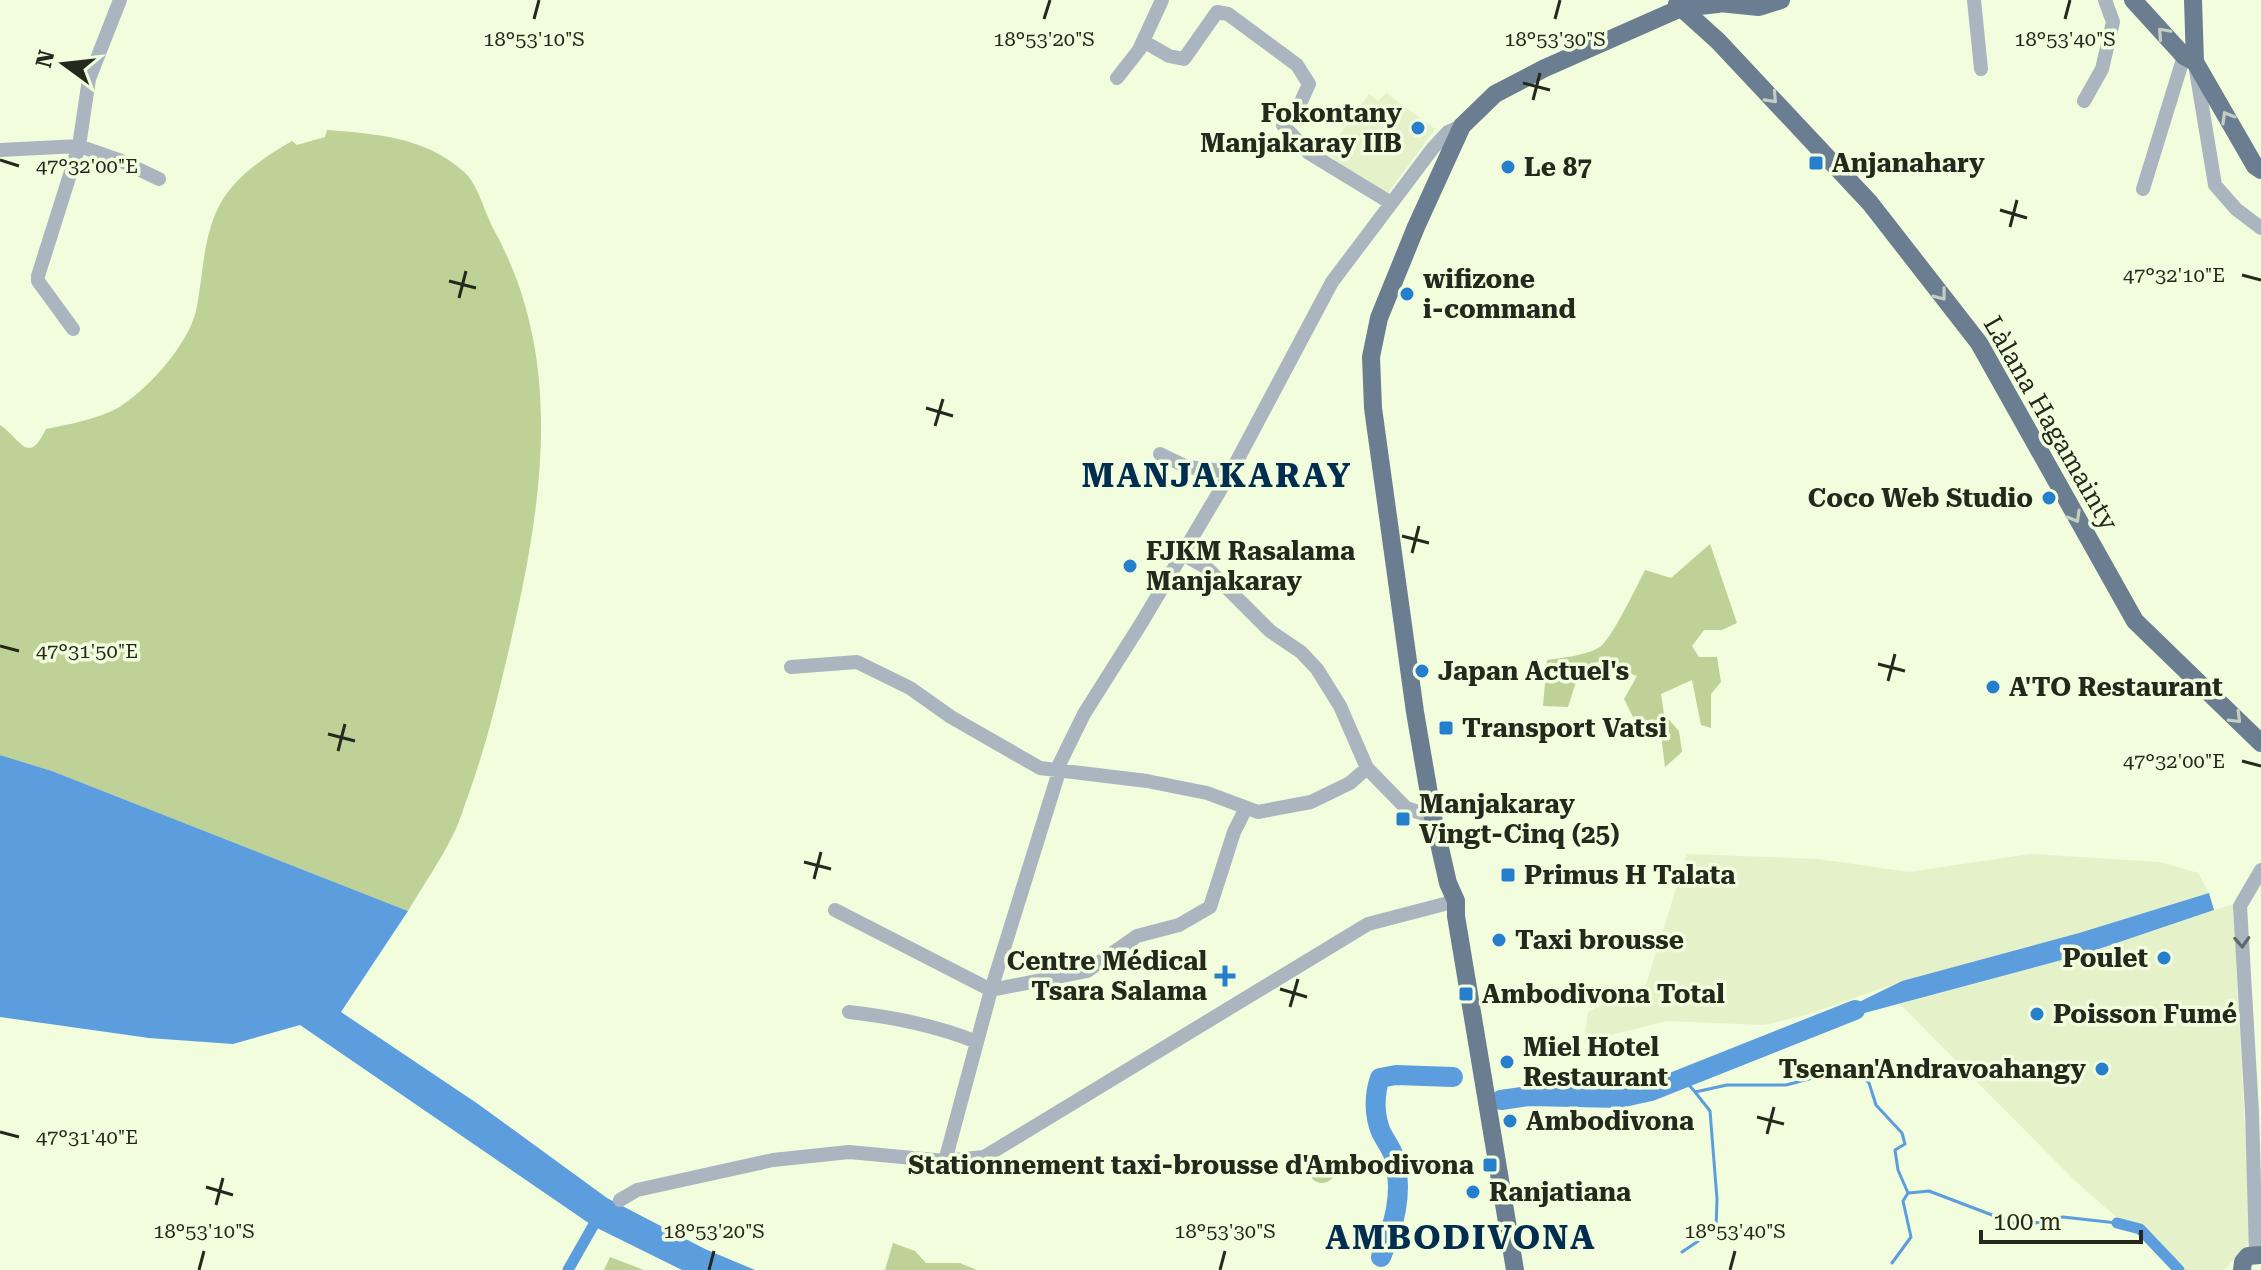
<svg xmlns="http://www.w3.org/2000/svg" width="2261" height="1270" font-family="'Roboto Serif',serif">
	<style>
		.built { fill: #e4f1c9 }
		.green { fill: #bed196 }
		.water { fill: #5c9dde }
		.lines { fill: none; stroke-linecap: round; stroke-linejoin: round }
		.stream { stroke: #5c9dde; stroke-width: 3 }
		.canal { stroke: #5c9dde; stroke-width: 11 }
		.river { stroke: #5c9dde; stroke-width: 20 }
		.minor { stroke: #aab5c0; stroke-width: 14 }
		.major { stroke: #6a7d91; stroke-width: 18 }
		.oneway { stroke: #c2d0c2 }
		.oneway2 { stroke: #616866 }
		.ticks { fill: none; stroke: #25291d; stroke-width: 3 }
		.poi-dot { fill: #267fcc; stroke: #f1fddc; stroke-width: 3 }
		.labels { text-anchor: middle; stroke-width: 7; stroke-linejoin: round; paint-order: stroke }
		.poi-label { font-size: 26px; font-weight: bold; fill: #25291d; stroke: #f1fddc; text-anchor: start }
		.street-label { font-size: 26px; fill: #25291d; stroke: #f1fddc }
		.district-label { font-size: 34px; font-weight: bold; letter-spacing: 2px; fill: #012d51; stroke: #f1fddc }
		.ticks-label { font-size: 20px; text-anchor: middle; fill: #25291d; stroke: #f1fddc; stroke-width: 7; stroke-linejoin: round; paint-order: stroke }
	</style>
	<rect width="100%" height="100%" fill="#f1fddc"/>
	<path class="built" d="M1386 93 1435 129 1386 196 1326 153 1369 94 1378 101Z
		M1687 854 1818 859 1909 872 2030 854 2160 862 2198 873 2209 893 2079 933 1902 981 1806 1015 1764 1025 1666 1021 1584 1042 1588 1012 1646 984Z
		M2233 904 2251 1241 2224 1270H2176L2139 1233 2130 1229 2074 1180 1900 1004 2084 954Z"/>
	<path class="green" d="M327 130C376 134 425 137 463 171 479 185 484 212 494 230 570 368 539 521 505 666 495 709 484 751 469 793 464 806 460 821 454 833 441 860 423 885 408 911L52 771 0 755V425C20 438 28 467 46 429 70 424 94 420 116 409 146 392 188 345 196 311 204 274 202 233 223 199 240 173 266 156 292 141L297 145 325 137Z
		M1710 544 1737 623 1722 630H1704L1692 646 1699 657H1717L1721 682 1711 694V728L1701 725 1692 680 1661 694 1664 714 1679 731 1682 752 1665 767 1661 735 1635 721 1624 699 1637 676 1598 662 1580 669 1568 707 1543 706 1547 660C1561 658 1590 655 1601 646 1613 636 1637 586 1645 570L1671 578Z
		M1309 1170a13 13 0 1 1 26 0a13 13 0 1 1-26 0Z
		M893 1243 915 1251 926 1263H960L977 1270H885Z
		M610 1257 644 1270H604Z"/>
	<path class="water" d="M0 755 52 771 408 911 341 1012 478 1104 607 1198 705 1249 755 1270H682L593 1226 300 1025 233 1044 149 1038 0 1017Z
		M2209 893 2214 910 2084 954 1857 1015 1853 1005 1902 981 2079 933Z"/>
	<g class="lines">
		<path class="stream" d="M1683 1078 1695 1092 1727 1085H1786L1828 1074 1840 1065H1850L1869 1083 1876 1105 1902 1133 1905 1144 1895 1150 1898 1170 1908 1193 1903 1201 1911 1237 1892 1263
			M1909 1193 1929 1191 2021 1226 2063 1217 2117 1223
			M1682 1252 1716 1229 1717 1199 1710 1111 1695 1092"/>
		<path class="canal" d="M2117 1223 2140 1229 2179 1270
			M568 1270 593 1226"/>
		<path class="river" d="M1501 1100 1528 1096 1619 1098 1651 1091 1855 1010
			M1381 1257C1394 1225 1403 1195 1395 1160 1393 1150 1386 1142 1381 1132 1374 1115 1374 1095 1380 1078L1396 1075 1453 1077"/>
		<path class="minor" d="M1974 0 1981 69
			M1143 41 1169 56 1184 59 1217 12 1228 14 1297 65 1309 84 1300 104 1283 125 1309 153 1391 203
			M2196 70 2215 185 2236 209 2261 228
			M1117 78 1139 50 1162 0
			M2084 101 2102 69 2113 22 2105 0
			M0 150 79 146 119 160 159 179
			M2143 189 2184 56
			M73 329 38 281V276L79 146 89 79 120 0
			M1160 454 1187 467 1231 472
			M1182 554 1207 568 1270 631 1301 652 1317 669 1340 706 1367 768 1406 808 1433 817
			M791 667 857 662 910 688 951 717 1040 768 1147 781 1207 793 1258 812 1311 802 1350 783 1367 768
			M835 910 991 990 1087 971 1137 936 1179 925 1210 907 1234 832 1246 808
			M849 1012C894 1017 935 1025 977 1042
			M945 1161 991 990 1057 778 1056 771 1084 714 1142 622 1231 472 1332 282 1433 148 1448 132 1462 126
			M620 1200 637 1190 773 1160 849 1152 945 1161 984 1157 1368 924 1456 901
			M2256 1254 2252 1112 2240 906 2261 870"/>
		<path class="major" d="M2133 0 2184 56 2195 62
			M2193 0 2195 62 2255 166 2261 170
			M1709 2 1759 7 1781 0
			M1677 4 1718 41 1870 203 1979 343 2135 621 2261 743
			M1515 1270 1456 916V901L1448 883 1433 817 1415 712 1373 408 1371 357 1379 318 1416 227 1462 126 1495 94 1545 68 1681 8 1718 4
			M2242 1270 2243 1262 2248 1256 2261 1255"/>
	</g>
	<defs><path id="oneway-chevron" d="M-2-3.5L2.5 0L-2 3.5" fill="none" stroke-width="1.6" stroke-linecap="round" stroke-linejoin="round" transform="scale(2)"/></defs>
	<g class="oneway">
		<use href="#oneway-chevron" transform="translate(2163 33) rotate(-132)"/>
		<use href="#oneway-chevron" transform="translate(1772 98) rotate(47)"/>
		<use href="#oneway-chevron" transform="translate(2227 117) rotate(-120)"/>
		<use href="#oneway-chevron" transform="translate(1941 295) rotate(52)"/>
		<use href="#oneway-chevron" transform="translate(2075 517) rotate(60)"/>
		<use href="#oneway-chevron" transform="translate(2236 718) rotate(45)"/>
	</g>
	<use class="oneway2" href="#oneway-chevron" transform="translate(2242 942) rotate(87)"/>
	<path class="ticks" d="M534 19 539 0M1044 19 1050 0M1555 19 1560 0M2065 19 2070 0M1523 83 1550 90M1533 100 1540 73M0 160 19 166M2000 210 2027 218M2010 227 2017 200M2242 275 2261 280M449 281 476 288M459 298 466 271M926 408 953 416M935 426 943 399M1402 536 1429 543M1412 553 1419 526M0 646 19 651M1878 664 1905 671M1888 681 1895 654M328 734 355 741M338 751 345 724M2242 761 2261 766M804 862 831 869M814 879 821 852M1280 989 1307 997M1290 1007 1298 979M1757 1117 1784 1124M0 1132 19 1137M1767 1134 1774 1107M206 1187 233 1195M216 1205 223 1178M199 1270 204 1251M709 1270 714 1251M1220 1270 1225 1251M1730 1270 1735 1251"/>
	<g class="poi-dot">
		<circle cx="1418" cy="128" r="8"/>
		<rect x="1808" y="155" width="16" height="16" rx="4"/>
		<circle cx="1508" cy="167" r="8"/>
		<circle cx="1407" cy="294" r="8"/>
		<circle cx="2049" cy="498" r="8"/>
		<circle cx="1130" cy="566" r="8"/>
		<circle cx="1422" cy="671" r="8"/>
		<circle cx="1993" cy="687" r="8"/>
		<rect x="1438" y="720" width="16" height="16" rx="4"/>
		<rect x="1395" y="811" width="16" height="16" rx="4"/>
		<rect x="1500" y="867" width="16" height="16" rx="4"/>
		<circle cx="1499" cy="940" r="8"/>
		<circle cx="2164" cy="958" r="8"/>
		<path d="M1221 964h8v8h8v8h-8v8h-8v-8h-8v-8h8z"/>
		<rect x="1458" y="986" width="16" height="16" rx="4"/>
		<circle cx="2037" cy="1014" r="8"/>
		<circle cx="1507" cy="1062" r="8"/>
		<circle cx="2102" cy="1069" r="8"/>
		<circle cx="1510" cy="1121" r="8"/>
		<rect x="1482" y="1157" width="16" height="16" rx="4"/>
		<circle cx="1473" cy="1192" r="8"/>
	</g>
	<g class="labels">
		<g class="poi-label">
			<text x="1402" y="122" text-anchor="end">Fokontany<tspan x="1402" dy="30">Manjakaray IIB</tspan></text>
			<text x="1832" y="172">Anjanahary</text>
			<text x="1524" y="176">Le 87</text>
			<text x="1423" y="288">wifizone<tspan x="1423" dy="30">i-command</tspan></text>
			<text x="2033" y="507" text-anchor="end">Coco Web Studio</text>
			<text x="1146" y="560">FJKM Rasalama<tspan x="1146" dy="30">Manjakaray</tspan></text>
			<text x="1438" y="680">Japan Actuel's</text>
			<text x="2009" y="696">A'TO Restaurant</text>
			<text x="1462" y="737">Transport Vatsi</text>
			<text x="1419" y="813">Manjakaray<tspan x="1419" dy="30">Vingt-Cinq (25)</tspan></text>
			<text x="1524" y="884">Primus H Talata</text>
			<text x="1515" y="949">Taxi brousse</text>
			<text x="2148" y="967" text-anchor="end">Poulet</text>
			<text x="1207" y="970" text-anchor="end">Centre Médical<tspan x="1207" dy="30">Tsara Salama</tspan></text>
			<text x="1482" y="1003">Ambodivona Total</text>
			<text x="2053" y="1023">Poisson Fumé</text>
			<text x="1523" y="1056">Miel Hotel<tspan x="1523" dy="30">Restaurant</tspan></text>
			<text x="2086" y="1078" text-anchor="end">Tsenan'Andravoahangy</text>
			<text x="1526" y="1130">Ambodivona</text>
			<text x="1474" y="1174" text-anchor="end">Stationnement taxi-brousse d'Ambodivona</text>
			<text x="1489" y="1201">Ranjatiana</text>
		</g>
		<g class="street-label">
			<text transform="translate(2051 423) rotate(60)" y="9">Làlana Hagamainty</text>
		</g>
		<g class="district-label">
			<text x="1217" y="487">MANJAKARAY</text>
			<text x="1461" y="1249">AMBODIVONA</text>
		</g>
	</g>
	<g class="ticks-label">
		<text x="534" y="46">18°53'10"S</text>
		<text x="1044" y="46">18°53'20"S</text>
		<text x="1555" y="46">18°53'30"S</text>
		<text x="2065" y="46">18°53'40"S</text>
		<text x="87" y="173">47°32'00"E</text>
		<text x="2174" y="282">47°32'10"E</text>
		<text x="87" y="658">47°31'50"E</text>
		<text x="2174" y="768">47°32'00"E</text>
		<text x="87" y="1144">47°31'40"E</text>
		<text x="204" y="1238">18°53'10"S</text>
		<text x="714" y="1238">18°53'20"S</text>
		<text x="1225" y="1238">18°53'30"S</text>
		<text x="1735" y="1238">18°53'40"S</text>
	</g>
	<g transform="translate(64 64) rotate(285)" stroke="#f1fddc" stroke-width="6" paint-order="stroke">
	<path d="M0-6L14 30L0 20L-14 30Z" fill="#25291d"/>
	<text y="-12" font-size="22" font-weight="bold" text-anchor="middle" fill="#25291d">N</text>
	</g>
	<path d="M1981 1230v12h160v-12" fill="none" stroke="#25291d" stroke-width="4"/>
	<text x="1993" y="1230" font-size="24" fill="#25291d" stroke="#f1fddc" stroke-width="6" paint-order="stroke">100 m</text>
</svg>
